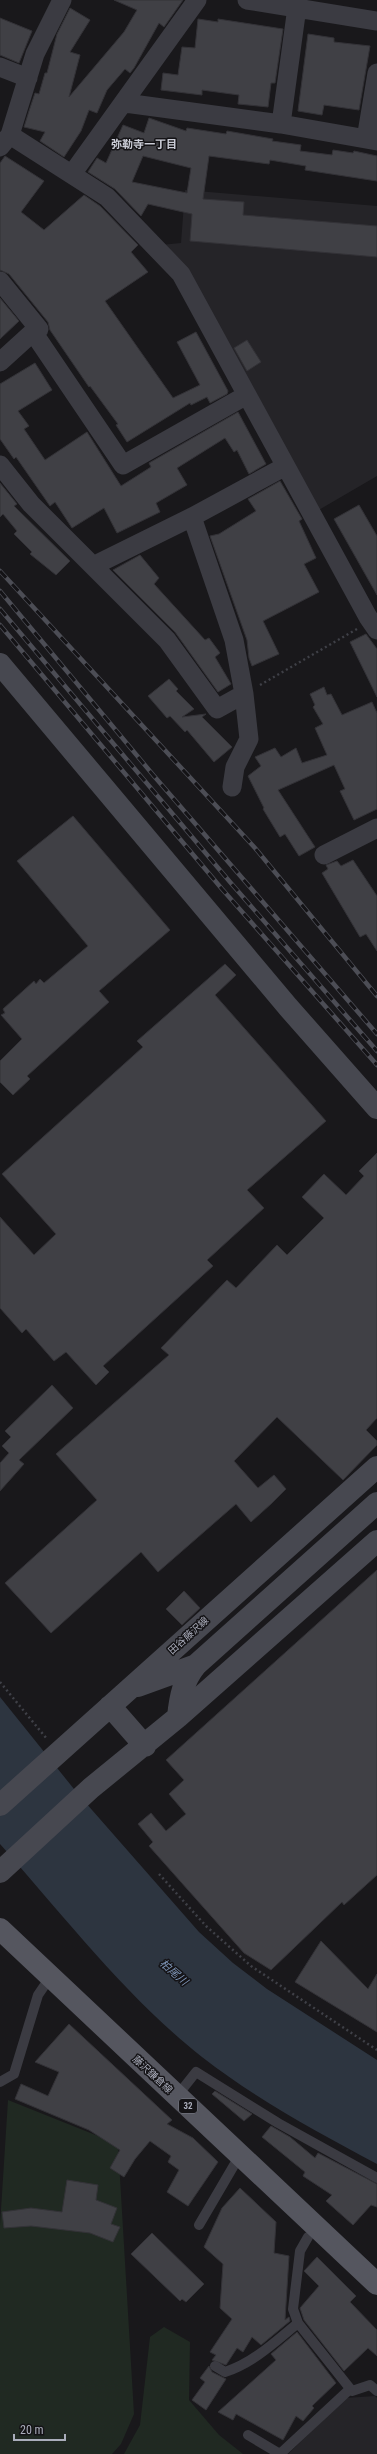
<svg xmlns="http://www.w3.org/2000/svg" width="377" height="2454" font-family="'Roboto Condensed','Noto Sans JP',sans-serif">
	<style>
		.built { fill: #252428 }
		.green { fill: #202922 }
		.water { fill: #2d3540 }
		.building { fill: #404045; stroke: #333237; fill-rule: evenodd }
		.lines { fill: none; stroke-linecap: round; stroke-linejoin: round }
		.path { stroke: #3f4047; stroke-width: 2.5; stroke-dasharray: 2 3; stroke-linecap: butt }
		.lane { stroke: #3b3b42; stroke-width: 10 }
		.street { stroke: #3b3b42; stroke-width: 19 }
		.secondary { stroke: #474850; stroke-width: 22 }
		.primary { stroke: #55565f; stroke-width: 22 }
		.rail-casing { stroke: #4c4d55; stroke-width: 4.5 }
		.rail { stroke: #141316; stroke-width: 3; stroke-dasharray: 9; stroke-linecap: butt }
		.labels { text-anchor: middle; stroke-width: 3; stroke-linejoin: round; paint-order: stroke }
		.shield { fill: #141316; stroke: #7d7f8a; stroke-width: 1 }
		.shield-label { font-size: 9px; font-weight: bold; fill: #aaadbb }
		.street-label { font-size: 10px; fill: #aaadbb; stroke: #141316 }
		.neighbourhood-label { font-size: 11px; font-weight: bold; fill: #cbcdd7; stroke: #141316 }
		.water-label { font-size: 11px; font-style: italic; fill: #7f96b8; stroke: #141316 }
	</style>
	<rect width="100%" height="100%" fill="#19181b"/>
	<path class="built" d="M185 190 377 206V476L317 511 161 245 181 243Z
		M375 2396 377 2398V2454H288L346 2398Z"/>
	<path class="green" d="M8 2100 118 2144 134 2414 121 2444 112 2454H0V2225Z
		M164 2327 190 2342 189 2400 219 2435 243 2454H124L140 2425 150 2337Z"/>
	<path class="water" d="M0 1697 78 1794 199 1932 233 1963 267 1989 377 2060V2164C317 2132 256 2099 202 2057 128 1999 62 1914 0 1844Z"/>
	<path class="building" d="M114 0H183L164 27 159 23 134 68 130 73 125 69 107 90 97 113 89 110 81 131 64 157 40 141 45 132 24 127 29 111 35 93 39 94 45 73H47L57 34 70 8 90 20 70 52 80 55 69 97 124 32 137 10Z
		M0 18 32 31 19 63 0 55Z
		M198 19 218 22V19L283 29 275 83H271L268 107 238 104 239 95 202 90V95L161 90 163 73 178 75 182 47 195 48Z
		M308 34 334 38V42L370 46 359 110 324 105 322 115 298 111Z
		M149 118 186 131 187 128 226 134 227 131 273 139 272 141 301 145 300 151 332 155 333 150 353 153 354 151 377 156V181L305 170 306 166 270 160 269 164 209 156 203 199 244 202 243 215 377 226V257L190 241 192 214 148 204 141 216 115 189 88 172 97 158 106 163 123 125 144 133ZM143 156 191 168 187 193 132 182Z
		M5 156 44 181 21 212 44 230 84 195 100 206 138 245 131 252 148 272 105 301 173 398 200 385 177 342 196 332 228 391 227 394 210 403 207 397 191 405 190 403 127 442 116 425 118 424 90 386 89 387 50 330 48 322 9 274 0 270V163Z
		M0 298 19 321 0 339Z
		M247 340 261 362 247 371 234 348Z
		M35 363 52 390 18 411 29 426 24 429 45 460 87 432 121 486 151 467 149 463 238 412 266 464 249 474 237 450 234 452 225 438 177 468 187 485 156 503 160 512 117 533 104 508 72 528 55 502 50 506 16 457 14 459 0 439V384Z
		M280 481 302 519 299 521 316 558 304 564 319 592 263 621 279 654 252 666 249 658 247 640 210 536 219 534 256 511 248 499Z
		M0 483 17 504 14 506 70 561 56 575 30 554 32 552 14 534 17 531 3 514 0 517Z
		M359 505 377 536V595L334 519Z
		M140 555 159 578 154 584 205 640 209 638 220 653 215 657 231 684 218 692 175 632 113 570Z
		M366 634 377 649V697L350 642Z
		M169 679 178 689 176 691 194 709 182 717 206 714 202 717 232 747 214 762 187 730 185 732 170 716 167 718 148 696Z
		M324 687 327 695 331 694 342 715 372 702 377 713V809L354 820 340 791 345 789 334 765 278 790 315 847 299 856 285 834 280 837 263 809 264 808 248 776 261 766 255 757 275 748 281 757 296 748 302 763 327 755 315 728 323 724 313 707 315 705 310 694Z
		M73 816 170 930 99 991 109 1002 27 1076 30 1079 13 1095 0 1082V1061L22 1039 1 1015 5 1013 3 1009 34 981 36 984 40 979 44 983 88 946 17 861Z
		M353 860 377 896V951L366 934 360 937 322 873 328 869 326 865 337 861 341 866Z
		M225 964 236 975 215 995 326 1121 247 1190 264 1208 207 1260 213 1266 103 1366 109 1372 96 1385 66 1352 54 1361 26 1329 22 1333 0 1308V1217L34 1255 56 1234 2 1174 143 1047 137 1041Z
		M377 1153V1418L366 1430 377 1441V1445L343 1480 277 1417 234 1461 258 1488 274 1475 286 1489 271 1504 251 1522 236 1504 158 1572 141 1552 51 1633 5 1583 97 1500 56 1454 169 1355 161 1348 227 1280 236 1288 277 1245 287 1255 324 1218 302 1197 324 1174 346 1195 364 1176 359 1171Z
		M52 1385 73 1408 19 1460 24 1464 0 1491V1463L9 1453 2 1446 11 1437 5 1431Z
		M377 1570V1875L344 1905 342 1902 271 1970 244 1953 149 1846 153 1842 138 1824 151 1813 166 1831 186 1814 169 1794 184 1780 166 1760Z
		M184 1591 200 1608 182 1625 166 1609Z
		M321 1941 368 1989 377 1974V2032L295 1982Z
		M69 2024 172 2120 167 2124 193 2138 218 2162 188 2206 167 2192 179 2170 168 2162 171 2156 150 2141 135 2159 124 2177 110 2168 120 2150 89 2130 15 2099 21 2084 48 2096 59 2072 35 2062Z
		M215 2091 252 2114 244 2121 212 2094Z
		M271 2126 290 2137 315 2158 318 2153 377 2184V2207L371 2205 353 2225 326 2201 332 2195 303 2176 305 2172 262 2137Z
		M67 2180 98 2185 96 2200 117 2208 111 2224 120 2227 113 2242 90 2233 31 2226 4 2228 2 2212 31 2208 62 2212Z
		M240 2188 276 2222 274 2253 289 2256 285 2320 289 2317 290 2321 261 2345 252 2337 243 2352 237 2348 226 2365 212 2360 216 2355 210 2352 232 2319 220 2308 223 2264 204 2247 222 2208Z
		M152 2233 204 2284 186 2302 182 2299 180 2301 131 2254Z
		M317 2257 356 2296 350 2302 377 2330V2356L368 2348 344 2371 304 2320 300 2308 319 2286 304 2271Z
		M297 2332 336 2383 312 2406 314 2408 303 2421 296 2416 283 2440 236 2414 233 2420 218 2412 276 2360 271 2354Z
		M209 2366 212 2372 226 2379 206 2410 192 2400 205 2382 200 2378Z"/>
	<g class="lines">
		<path class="path" d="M260 685 357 629
			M0 1682 47 1739
			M159 1874 206 1926 251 1966 377 2050"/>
		<path class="lane" d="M0 2082 14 2074 38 1995 51 1976
			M177 2096 196 2072 278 2123 377 2178
			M199 2225 240 2155
			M308 2237 300 2251 293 2309 298 2323 352 2391 370 2385 377 2391
			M215 2366 225 2372C253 2363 275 2342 298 2323
			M248 2435 280 2454
			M280 2454 350 2389"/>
		<path class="street" d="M247 0 377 21
			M0 67 28 78
			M125 103 281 124 377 141
			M281 124 298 0
			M10 135 107 197 181 274 368 617 377 630
			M366 139 377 73
			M0 147 10 135 35 54 62 0
			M72 174 197 0
			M0 281 39 329 33 332 0 362
			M33 332 123 465 245 396
			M0 465 31 504 93 566 192 517 284 467
			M192 517 234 640 244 694 249 739 235 767 232 787
			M93 566 167 640 217 709 244 694
			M324 855 377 828"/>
		<path class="secondary" d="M0 664 288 1007 377 1108
			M138 1686 196 1665
			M110 1706 145 1746
			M178 1717C180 1697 183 1681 196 1665L377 1503
			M0 1805 377 1467
			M0 1872 91 1788 178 1717 377 1541"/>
		<path class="primary" d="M0 1929 377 2284"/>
		<defs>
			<path id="rail" d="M0 571 255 848 377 996
				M0 591 154 776 377 1034
				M0 609 230 882 377 1051
				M0 625 222 889 377 1065"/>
		</defs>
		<use href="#rail" class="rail-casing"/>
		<use href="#rail" class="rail"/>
	</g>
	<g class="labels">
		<rect class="shield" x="179" y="2099" width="18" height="14" rx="3"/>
		<g class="shield-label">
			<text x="188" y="2109">32</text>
		</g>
		<g class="street-label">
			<text transform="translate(188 1635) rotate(-42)" y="4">田谷藤沢線</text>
			<text transform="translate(153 2074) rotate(43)" y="4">藤沢鎌倉線</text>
		</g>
		<g class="neighbourhood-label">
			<text x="144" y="148">弥勒寺一丁目</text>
		</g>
		<g class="water-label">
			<text transform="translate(174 1972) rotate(41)" y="4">柏尾川</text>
		</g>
	</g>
	<path d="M14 2434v6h51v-6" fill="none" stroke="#aaadbb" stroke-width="2"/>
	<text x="20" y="2434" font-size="12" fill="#aaadbb" stroke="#141316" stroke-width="3" paint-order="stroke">20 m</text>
</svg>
